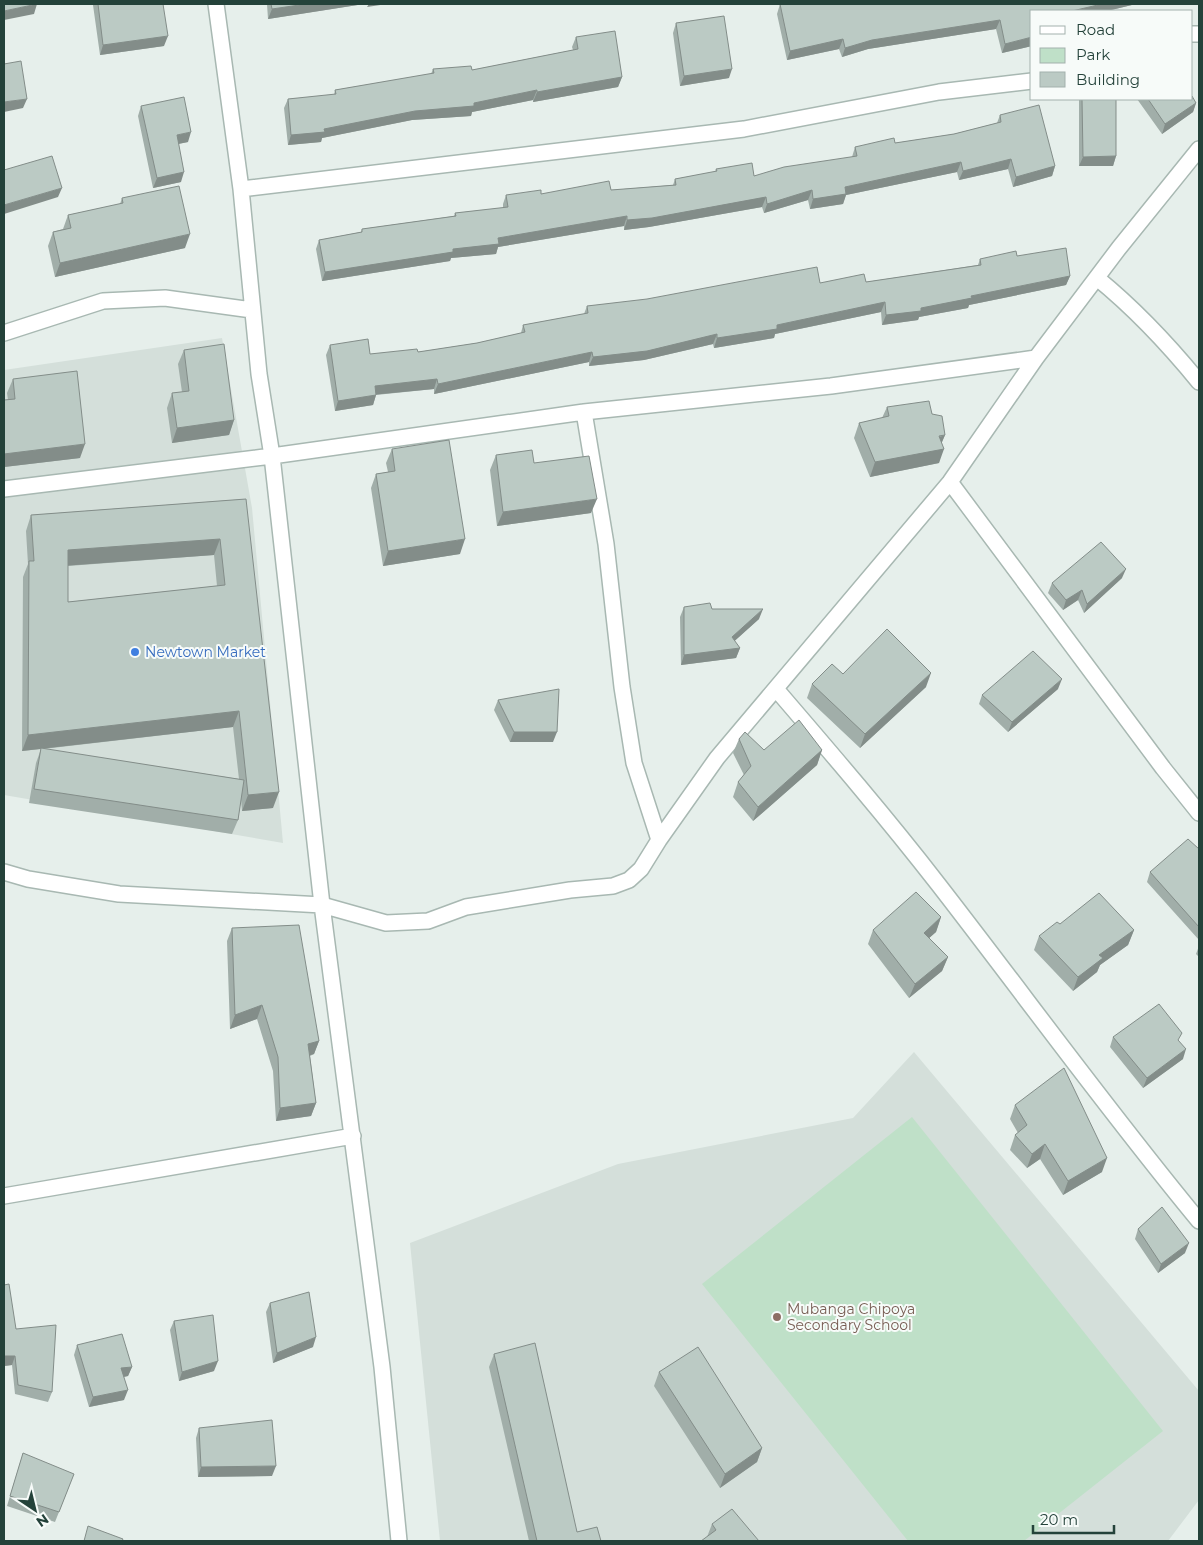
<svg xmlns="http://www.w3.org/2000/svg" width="1203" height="1545" font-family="Montserrat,sans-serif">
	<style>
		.built { fill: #d4dfda }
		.green { fill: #bfe0c8 }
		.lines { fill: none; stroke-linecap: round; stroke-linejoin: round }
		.minor-casing { stroke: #a8b8b2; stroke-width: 18 }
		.minor { stroke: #fff; stroke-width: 15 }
		.wall { fill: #a1aea9; fill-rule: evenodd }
		.shaded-wall { fill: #838d89 }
		.building { fill: #bbcac4; stroke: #838d89; fill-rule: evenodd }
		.shop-dot { fill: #3f7fe0; stroke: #f7fbf9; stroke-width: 2 }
		.education-dot { fill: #8d6e63; stroke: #f7fbf9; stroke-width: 2 }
		.labels { text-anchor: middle; stroke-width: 4; stroke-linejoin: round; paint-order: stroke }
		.shop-label { font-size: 14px; fill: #366cbe; stroke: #f7fbf9; text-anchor: start }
		.education-label { font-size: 14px; fill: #785e54; stroke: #f7fbf9; text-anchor: start }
	</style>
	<rect width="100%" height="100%" fill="#e6efeb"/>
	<path class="built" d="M222 338 252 508 283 843 4 795V370Z
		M914 1052 1199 1391V1500L1168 1541H440L410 1243 618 1164 853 1118Z"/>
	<path class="green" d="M912 1117 1163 1431 1024 1541H908L702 1284Z"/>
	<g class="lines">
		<defs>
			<path id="minor" d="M216 4 241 189 259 374 272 456 322 905 382 1367 399 1541
				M1192 34H1199
				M241 189 744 129 939 92 1032 81
				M1097 278C1135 309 1168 344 1199 382
				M4 333 103 301 165 298 252 310
				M584 412 606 544 622 687 634 763 659 840
				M950 482 1163 768 1199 813
				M4 489 272 456 584 412 831 386 1036 358 1119 248 1199 149
				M776 689C831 753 886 817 938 884 1025 996 1108 1111 1199 1221
				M4 872 28 879 119 894 322 905 386 923 428 921 466 907 570 890 613 886 629 880 641 869 659 840 717 758 950 482 1036 358
				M4 1196 353 1136"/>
		</defs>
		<use href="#minor" class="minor-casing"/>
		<use href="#minor" class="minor"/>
	</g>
	<path class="wall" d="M93 4H163L164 46 100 55 93 5Z
		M267 4H364L268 19Z
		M780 4H1136L1107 11H1032V46L1002 53 996 29 868 49 842 57 839 49 787 60 777 14Z
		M676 23 729 78 680 86 673 33Z
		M576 37 622 77 618 87 533 102V100L472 112 471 116 412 120 322 138 321 142 288 145 284 108 288 99 334 95 335 90 431 74 433 69 472 70 573 50 572 47Z
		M1079 99H1116V156L1113 166H1079Z
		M1137 99H1192L1196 103 1193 112 1162 134Z
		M141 106 188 142 178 144 181 182 153 188 138 116Z
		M1000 115 1055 166 1052 176 1013 187 1008 169 959 180 957 172 846 195 843 204 810 209 808 200 764 213 762 207 649 227 624 230V226L498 247 496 254 451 258 450 261 322 281 316 249 319 240 361 232 362 229 454 216 455 213 503 208V204L506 195 541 194 611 190 673 185 675 179 715 172 716 169 754 176 852 157 855 147 895 143 954 134 997 123Z
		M122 198 185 248 55 277 48 246 53 232 63 229 68 215 120 204Z
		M1017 256 1070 276 1066 285 969 305 968 308 919 317 918 320 882 325 881 312 775 334 774 338 714 348 713 344 644 360 589 366V362L434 394V389L376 395 373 405 335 411 326 355 330 345 370 354 418 352 477 343 521 333 523 325 584 314 587 306 820 283 866 282 978 265 980 259Z
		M184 350 234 420 229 435 172 443 167 408 172 393 182 392 178 364Z
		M13 379 80 458 4 467V400H8L7 393Z
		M887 407 932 414 945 435 942 442 939 463 870 477 854 438 859 423 882 418Z
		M392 449 460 554 383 566 371 488 376 474 388 472 386 463Z
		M496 455 534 463 591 513 497 526 490 470Z
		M246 499 273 808 242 811 241 799 238 820 232 834 29 803 36 763 41 749 22 751 23 577 28 564 26 531 31 515ZM214 555 217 586 68 602V566ZM233 727 239 779 43 749Z
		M1122 578 1084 613 1078 600 1063 610 1048 593 1052 583Z
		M684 607 712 609 759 619 734 641 740 648 736 658 681 665 680 617Z
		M843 674 926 687 860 748 807 698 812 684Z
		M1058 689 1008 732 979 704 982 695Z
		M498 700 553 742H510L494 710Z
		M739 739 764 750H822L817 765 753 821 733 797 738 782 744 775 733 753Z
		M1199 849V940L1147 882 1150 872Z
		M941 917 936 932 929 938 948 957 942 971 909 998 868 944 873 930Z
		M1060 924 1134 930 1128 945 1100 965 1097 972 1073 991 1034 950 1039 936Z
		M232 928 319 1041 314 1054 310 1056 316 1103 311 1116 276 1121 273 1071 257 1019 230 1029 227 941Z
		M1199 946V957L1196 954Z
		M1113 1037 1179 1041 1183 1059 1143 1088 1110 1047Z
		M1015 1105 1102 1172 1063 1195 1040 1159 1027 1168 1010 1150 1015 1135 1018 1133 1010 1119Z
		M1138 1229 1185 1253 1158 1273 1135 1239Z
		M4 1285 16 1329 52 1392 48 1402 15 1394 12 1365 4 1366Z
		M270 1303 313 1347 273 1363 266 1312Z
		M174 1321 214 1371 179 1381 170 1330Z
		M77 1345 132 1367 128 1376 124 1377V1400L89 1407 74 1355Z
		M494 1354 577 1532 601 1541H529L489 1367Z
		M659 1372 762 1448 757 1462 720 1488 654 1386Z
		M199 1428 272 1476 198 1477 196 1438Z
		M23 1453 70 1484 55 1522 7 1506Z
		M712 1524 759 1541 707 1537Z"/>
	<path class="shaded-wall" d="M37 4 34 14 4 20V11Z
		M306 4H364L268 19 272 9Z
		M369 4H387L367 7Z
		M1102 4H1136L1107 11H1072Z
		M1000 20 996 29 868 49 842 57 845 48 872 40Z
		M168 36 164 46 100 55 103 45Z
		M1032 37V46L1002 53 1005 44Z
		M843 39 839 49 787 60 790 51Z
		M732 69 729 78 680 86 684 76Z
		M622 77 618 87 533 102 537 92Z
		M537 90 533 100 472 112 471 116 412 120 322 138 321 142 288 145 291 135 415 111 474 103Z
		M27 99 23 108 4 112V102Z
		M1196 103 1193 112 1162 134 1165 124Z
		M191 132 188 142 173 145 177 135Z
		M1116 156 1113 166H1079L1083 157Z
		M1011 159 1008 169 959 180 963 171Z
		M961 162 957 172 846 195 843 204 810 209 813 199 845 187Z
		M1055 166 1052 176 1013 187 1016 177Z
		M184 172 181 182 153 188 157 178Z
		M62 188 58 197 4 214V205Z
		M812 190 808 200 764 213 767 204Z
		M766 197 762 207 649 227 624 230 627 220Z
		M627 216 624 226 498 247 496 254 451 258 450 261 322 281 325 272 453 249 498 238Z
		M190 234 185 248 55 277 60 263Z
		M1070 276 1066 285 969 305 968 308 919 317 918 320 882 325 886 315 921 308 971 296Z
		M885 302 881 312 775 334 774 338 714 348 717 338Z
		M717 334 713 344 644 360 589 366 593 357Z
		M592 352 589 362 434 394 438 384Z
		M437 379 434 389 371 395 375 386Z
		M376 395 373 405 335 411 338 401Z
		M234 420 229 435 172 443 177 428Z
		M945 435 939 449H944L939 463 870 477 875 462Z
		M85 444 80 458 4 467V454Z
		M597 499 591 513 497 526 503 512Z
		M220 539 214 555 62 566 68 550Z
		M465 539 460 554 383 566 388 551Z
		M1126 569 1122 578 1084 613 1087 604Z
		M1082 590 1078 600 1063 610 1066 600Z
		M763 609 759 619 728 647 732 637Z
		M740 648 736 658 681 665 684 655Z
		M931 673 926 687 860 748 865 734Z
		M1062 679 1058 689 1008 732 1012 722Z
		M239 711 233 727 22 751 28 735Z
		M514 732H557L553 742H510Z
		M822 750 817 765 753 821 758 807Z
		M279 792 273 808 242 811 248 795Z
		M941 917 936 932 919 947 924 933Z
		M1134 930 1128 945 1100 965 1097 972 1073 991 1078 977 1099 955Z
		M948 957 942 971 909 998 915 984Z
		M262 1005 257 1019 230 1029 235 1015Z
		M319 1041 314 1054 303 1057 308 1044Z
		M1186 1049 1183 1059 1143 1088 1147 1078Z
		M316 1103 311 1116 276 1121 280 1108Z
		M1045 1144 1040 1159 1027 1168 1032 1154Z
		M1107 1158 1102 1172 1063 1195 1068 1181Z
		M1189 1243 1185 1253 1158 1273 1161 1264Z
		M316 1337 313 1347 273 1363 277 1353Z
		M4 1356H15L12 1365 4 1366Z
		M218 1361 214 1371 179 1381 182 1372Z
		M132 1367 128 1376 117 1378 121 1368Z
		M128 1390 124 1400 89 1407 93 1397Z
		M762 1448 757 1462 720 1488 725 1474Z
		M276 1466 272 1476 198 1477 201 1467Z"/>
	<path class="building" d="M4 4H37L4 11Z
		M98 4H163L168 36 103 45Z
		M271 4H306L272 9Z
		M780 4H1102L1072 11H1032V37L1005 44 1000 20 872 40 845 48 843 39 790 51Z
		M724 16 732 69 684 76 676 23Z
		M615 31 622 77 537 92V90L474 103V106L415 111 324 129 325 132 291 135 288 99 336 94 335 90 434 73 433 69 471 66 472 70 578 49 576 37Z
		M21 61 27 99 4 102V64Z
		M1192 96 1196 103 1165 124 1148 99H1192Z
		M184 97 191 132 177 135 184 172 157 178 141 106Z
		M1082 99H1116V156L1083 157Z
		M1039 105 1055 166 1016 177 1011 159 963 171 961 162 845 187 846 194 813 199 812 190 767 204 766 197 652 218 627 220V216L498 238 499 244 453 249V252L325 272 319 240 362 232V229L456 216 455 213 508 207 506 195 541 190V194L609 181 611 190 676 185 675 179 717 171 716 169 752 163 754 176 784 167 857 156 855 147 894 138 895 143 954 134 1001 122 1000 115Z
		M52 156 62 188 4 205V170Z
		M179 186 190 234 60 263 53 232 71 228 68 215 123 203 122 198Z
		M1066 248 1070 276 971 296 972 298 921 308V311L886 315 885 302 777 325V329L717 338V334L647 351 593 357 592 352 438 384 437 379 375 386 376 395 338 401 330 345 368 339 370 354 417 349 418 352 477 343 525 332 523 325 588 313 587 306 647 299 817 267 820 283 864 274 866 282 981 265 980 259 1016 251 1017 256Z
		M224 344 234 420 177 428 172 393 189 391 184 350Z
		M77 371 85 444 4 454V400L15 399 13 379Z
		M929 401 932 414 942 416 945 435 939 436 944 449 875 462 859 423 889 416 887 407Z
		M449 440 465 539 388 551 376 474 395 471 392 449Z
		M532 450 534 463 589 456 597 499 503 512 496 455Z
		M246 499 279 792 248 795 239 711 28 735 29 561H34L31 515ZM220 539 225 585 68 602V550Z
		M1101 542 1126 569 1087 604 1082 590 1066 600 1052 583Z
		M710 603 712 609H763L732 637 740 648 684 655V607Z
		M887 629 931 673 865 734 812 684 832 664 843 674Z
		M1033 651 1062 679 1012 722 982 695Z
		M559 689 557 732H514L498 700Z
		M799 720 822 750 758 807 738 782 751 766 739 739 745 732 764 750Z
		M41 748 244 780 238 820 34 789Z
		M1188 839 1199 849V927L1150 872Z
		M916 892 941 917 924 933 948 957 915 984 873 930Z
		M1099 893 1134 930 1099 955 1103 958 1078 977 1039 936 1057 922 1060 924Z
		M299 925 319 1041 308 1044 316 1103 280 1108 278 1057 262 1005 235 1015 232 928Z
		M1159 1004 1182 1033 1178 1040 1186 1049 1147 1078 1113 1037Z
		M1064 1068 1107 1158 1068 1181 1045 1144 1032 1154 1015 1135 1027 1125 1015 1105Z
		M1162 1207 1189 1243 1161 1264 1138 1229Z
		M9 1284 16 1329 56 1325 52 1392 18 1385 15 1356H4V1285Z
		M309 1292 316 1337 277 1353 270 1303Z
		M213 1315 218 1361 182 1372 174 1321Z
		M122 1334 132 1367 121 1368 128 1390 93 1397 77 1345Z
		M535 1343 577 1532 597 1527 601 1541H537L494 1354Z
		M698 1347 762 1448 725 1474 659 1372Z
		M272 1420 276 1466 201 1467 199 1428Z
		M23 1453 74 1474 59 1512 10 1496Z
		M732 1509 759 1541H701L716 1530 712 1524Z
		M88 1526 123 1539 122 1541H84Z"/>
	<circle class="shop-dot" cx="135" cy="652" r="5"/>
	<circle class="education-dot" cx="777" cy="1317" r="5"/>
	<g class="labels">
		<g class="shop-label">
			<text x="145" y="657">Newtown Market</text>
		</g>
		<g class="education-label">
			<text x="787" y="1314">Mubanga Chipoya<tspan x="787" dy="16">Secondary School</tspan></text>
		</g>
	</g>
	<rect width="1203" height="1545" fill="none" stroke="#24423a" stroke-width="10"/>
	<rect x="1030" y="10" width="162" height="90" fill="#f7fbf9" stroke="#a3b1ad"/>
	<rect x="1040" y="26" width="25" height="8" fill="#ffffff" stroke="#a3b1ad"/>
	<text x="1076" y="35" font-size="15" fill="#24423a">Road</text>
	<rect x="1040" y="48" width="25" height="15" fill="#bfe0c8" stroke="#a3b1ad"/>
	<text x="1076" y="60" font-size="15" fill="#24423a">Park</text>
	<rect x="1040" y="72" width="25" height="15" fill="#bbcac4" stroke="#a3b1ad"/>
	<text x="1076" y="85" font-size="15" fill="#24423a">Building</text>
	<g transform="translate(35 1510) rotate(145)" stroke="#f7fbf9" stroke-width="4" paint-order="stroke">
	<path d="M0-4L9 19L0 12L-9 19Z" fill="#24423a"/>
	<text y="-8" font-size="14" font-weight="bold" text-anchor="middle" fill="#24423a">N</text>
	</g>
	<path d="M1033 1525v8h81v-8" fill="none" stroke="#24423a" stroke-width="2.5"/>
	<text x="1040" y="1525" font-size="15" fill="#24423a" stroke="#f7fbf9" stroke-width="4" paint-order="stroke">20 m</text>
</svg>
